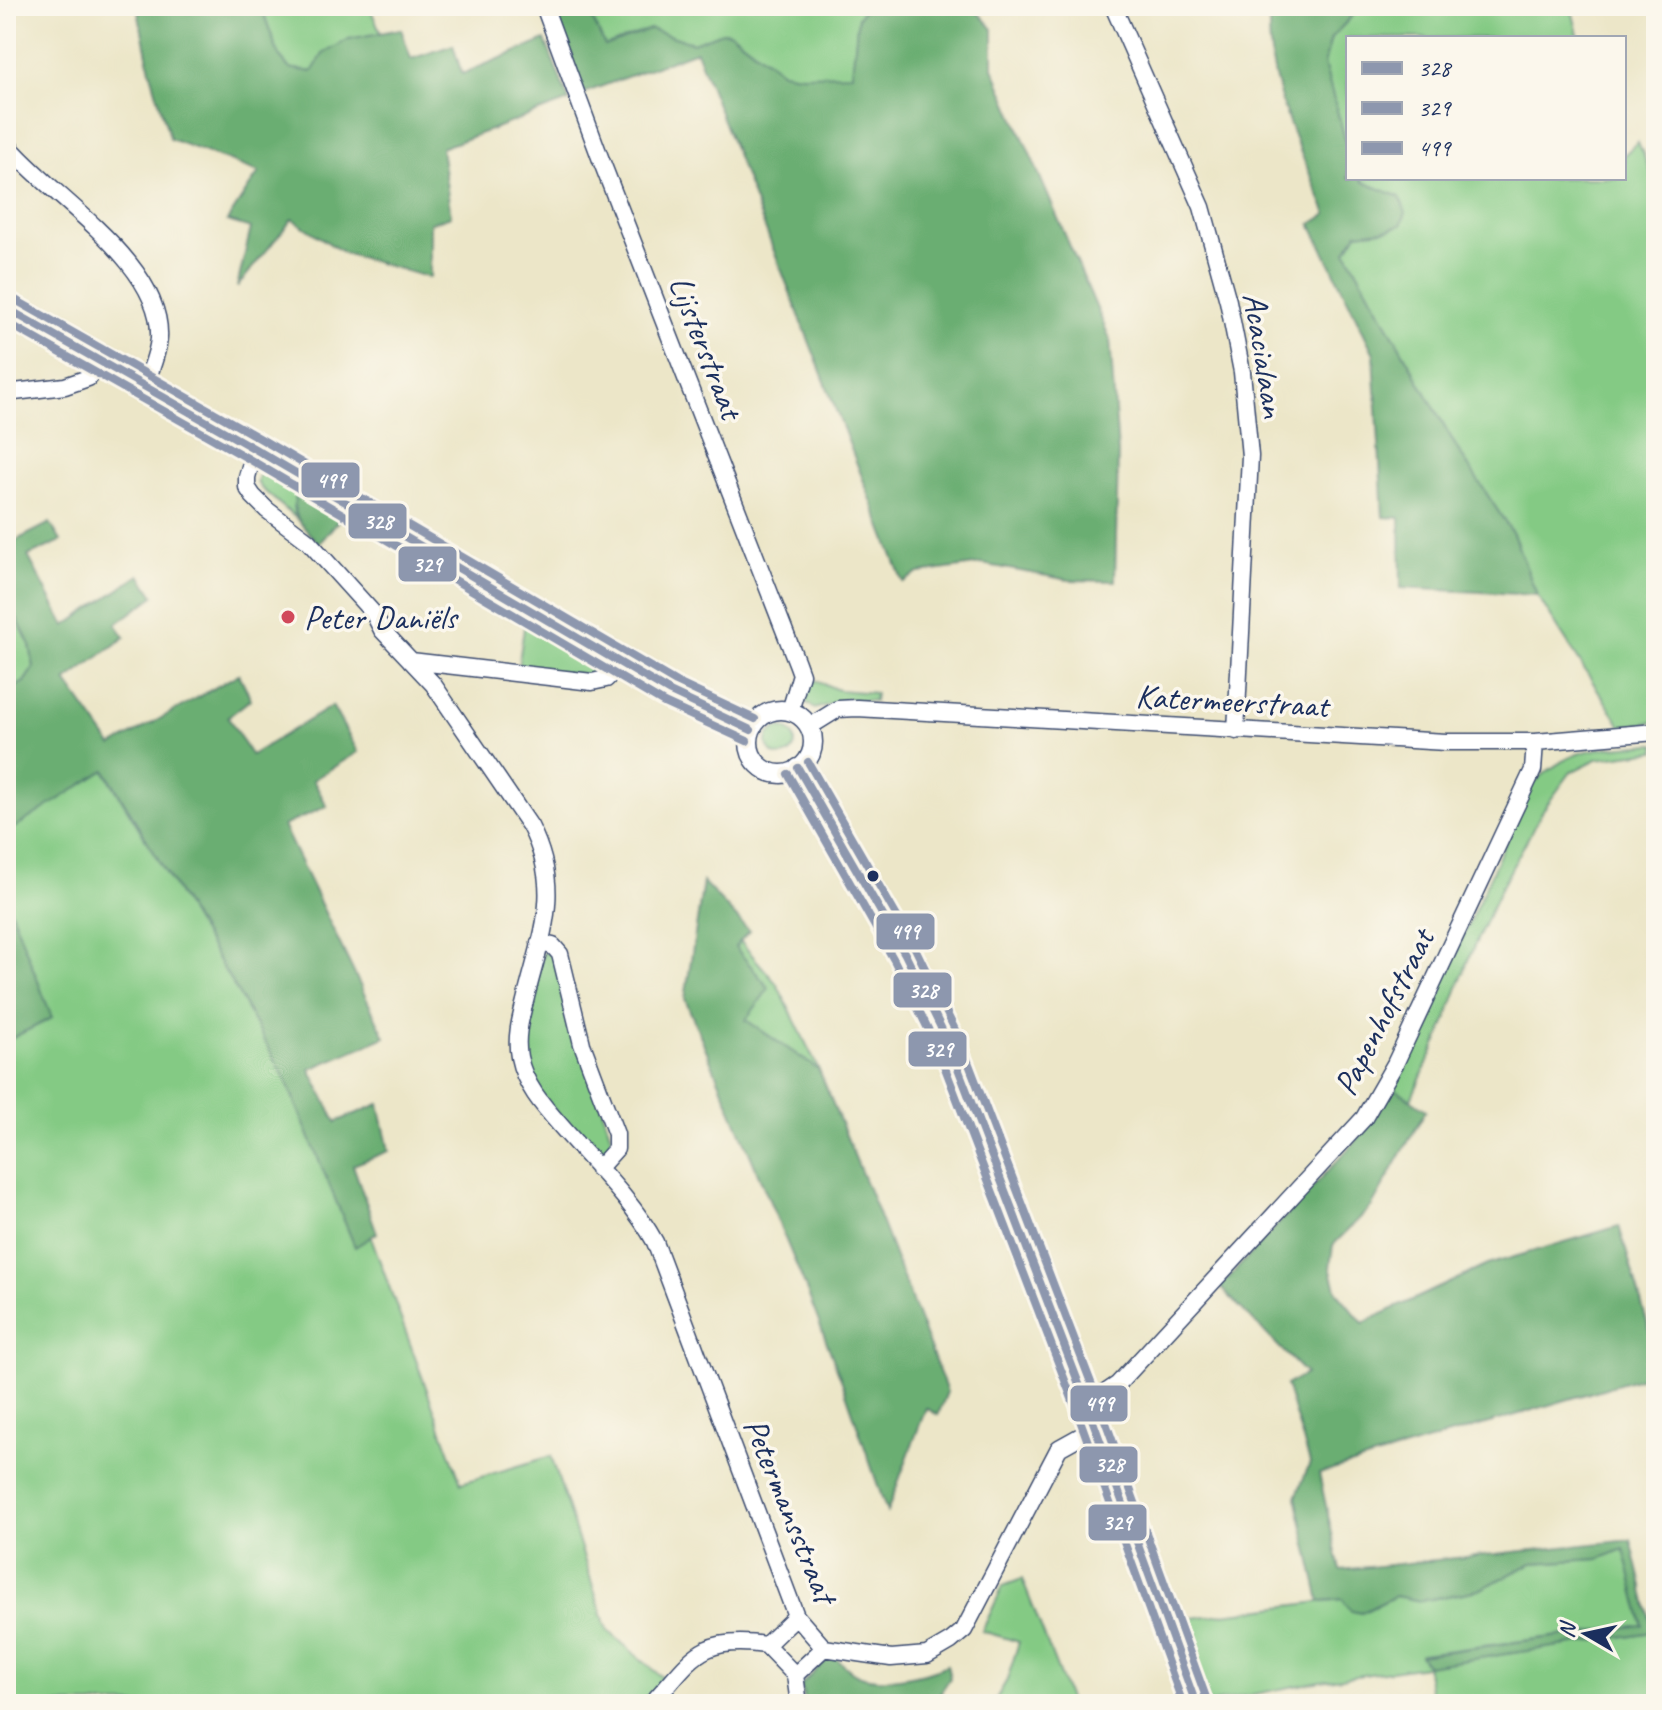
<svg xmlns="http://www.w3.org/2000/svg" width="1662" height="1710" font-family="Caveat,sans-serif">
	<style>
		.green { fill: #84ca84; stroke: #507c71; stroke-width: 2 }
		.forest { fill: #6bae72; stroke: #436e68; stroke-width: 2 }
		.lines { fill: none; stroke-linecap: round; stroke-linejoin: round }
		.minor-casing { stroke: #3a4a6e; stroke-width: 19 }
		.tertiary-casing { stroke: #3a4a6e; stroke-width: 21 }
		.minor { stroke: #fff; stroke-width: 16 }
		.tertiary { stroke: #fff; stroke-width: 18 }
		.bus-1-casing { stroke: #fbf7ec; stroke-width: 14 }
		.bus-2-casing { stroke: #fbf7ec; stroke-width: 14 }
		.bus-3-casing { stroke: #fbf7ec; stroke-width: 14 }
		.bus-1 { stroke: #8d97ae; stroke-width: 8 }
		.bus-2 { stroke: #8d97ae; stroke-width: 8 }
		.bus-3 { stroke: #8d97ae; stroke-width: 8 }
		.poi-dot { fill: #d1495b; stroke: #fbf7ec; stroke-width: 3 }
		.bus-dot { fill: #1b2f5e; stroke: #fbf7ec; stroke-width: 3 }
		.labels { text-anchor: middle; stroke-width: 7; stroke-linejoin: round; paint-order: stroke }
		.street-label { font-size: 34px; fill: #1b2f5e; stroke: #fbf7ec }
		.poi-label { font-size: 34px; fill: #1b2f5e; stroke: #fbf7ec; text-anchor: start }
		.line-badge { stroke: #fbf7ec; stroke-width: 3 }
		.badge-label { font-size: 22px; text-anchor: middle; font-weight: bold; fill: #fff }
	</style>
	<rect width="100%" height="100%" fill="#fbf7ec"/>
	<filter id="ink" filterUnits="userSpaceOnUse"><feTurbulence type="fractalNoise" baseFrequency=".0125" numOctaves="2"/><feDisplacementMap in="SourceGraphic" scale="16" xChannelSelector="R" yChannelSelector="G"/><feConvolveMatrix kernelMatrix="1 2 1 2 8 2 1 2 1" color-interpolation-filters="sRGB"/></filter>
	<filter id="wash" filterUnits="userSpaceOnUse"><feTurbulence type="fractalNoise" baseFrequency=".006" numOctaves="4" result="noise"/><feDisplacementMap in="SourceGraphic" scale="32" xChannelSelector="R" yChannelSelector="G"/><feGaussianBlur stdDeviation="1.8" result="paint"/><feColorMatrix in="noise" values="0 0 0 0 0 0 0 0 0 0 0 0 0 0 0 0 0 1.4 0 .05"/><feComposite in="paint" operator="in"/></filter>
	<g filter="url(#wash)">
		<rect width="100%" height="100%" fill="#ece6c8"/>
		<path class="green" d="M261 6H369L381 33 349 39 312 72 289 68 279 56Z
			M601 6H868L858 17 852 75H799L783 72 731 33 723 32 693 43 650 29 605 46 589 11Z
			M1362 6H1571L1579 38H1348V150L1324 64 1331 38Z
			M1638 142 1656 186V722L1621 726 1537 595 1513 534 1458 450 1346 251 1357 233 1390 229 1400 197 1363 182 1361 178H1624V155Z
			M265 471 305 495 296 497 293 507 296 518 261 488 257 482 259 476Z
			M6 596 30 645 34 667 24 682 6 693Z
			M525 621 602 667 604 671 598 676 518 668Z
			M808 680 818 681 838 690 875 693 874 701 846 699 815 709 803 700Z
			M767 742a14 14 0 1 1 28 0a14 14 0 1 1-28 0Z
			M1656 744V751L1597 759 1571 772 1543 810 1502 886 1470 955 1440 1036 1411 1099 1394 1088 1531 786C1573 744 1601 748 1656 744Z
			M104 770 238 993 285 1078 355 1246 371 1237 461 1483 551 1456 607 1630 665 1680 642 1704H6V1041L52 1018 6 898V833Z
			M740 941 777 984 819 1070 746 1020 735 947Z
			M543 952 554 953 613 1144 601 1156 596 1155C580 1137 546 1104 535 1085 513 1043 533 994 543 952Z
			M1625 1548 1643 1625 1421 1654 1427 1666 1653 1632 1656 1643V1704H1508L1504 1702 1433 1704 1426 1666 1321 1681 1209 1703 1183 1619 1343 1599 1351 1611 1362 1613 1395 1596 1421 1601 1479 1590 1532 1563 1599 1559Z
			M1022 1579 1071 1704H993L1007 1680 1019 1642 982 1631 1003 1586Z"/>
		<path class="forest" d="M137 6H261L279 56 289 68 312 72 323 54 349 39 401 29 411 59 453 45 462 74 545 40 569 101 441 148 451 216 430 223V278L344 253 292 219 237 287 251 228 227 221 259 172 170 139 150 70Z
			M552 6H601L589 12 605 46 650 29 693 43 722 32 731 33 782 72 799 75 852 74 858 17 868 6H972L993 29V68L1110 339 1118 453 1115 581 1069 580 982 564 919 573 903 582 696 51 584 93Z
			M1270 6H1362L1331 38 1324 64 1348 150V178H1361L1363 182 1400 197 1406 213 1401 225 1390 229 1357 233 1346 251 1458 450 1513 534 1537 595 1401 588 1400 518 1383 517 1374 354 1311 224 1327 214C1300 149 1262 78 1270 6Z
			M305 495 342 516 319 544C306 529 290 518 296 497Z
			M50 523 61 541 28 556 65 626 140 575 154 596 116 624 125 637 66 681 112 746 239 674 251 699 228 717 251 755 332 706 358 752 313 780 327 806 283 826 385 1037 310 1069 336 1122 379 1104 389 1151 353 1165 377 1233 355 1247 285 1078 238 993 105 770 6 833V693L24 682 34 667 30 645 6 596V540L9 544Z
			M703 882 749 931 735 947 769 988 746 1020 819 1070 874 1203 947 1392 938 1415 926 1408 887 1512 844 1387 803 1281 685 999Z
			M6 898 52 1018 6 1041V1006L13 1002 6 985Z
			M1394 1088 1426 1110 1372 1206 1333 1245 1330 1267 1337 1292 1363 1323 1487 1265 1619 1226 1656 1353V1373L1319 1474 1340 1570 1631 1540 1653 1632 1427 1666 1420 1655 1643 1625 1624 1549 1599 1559 1532 1563 1479 1590 1421 1601 1395 1596 1361 1613 1351 1611 1342 1599 1320 1601 1296 1497 1310 1463 1286 1385 1306 1374 1220 1287 1365 1131Z
			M832 1655C840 1661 849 1671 858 1675 882 1685 924 1675 947 1665L950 1678 940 1693 956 1704H805L801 1685Z"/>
	</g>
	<g filter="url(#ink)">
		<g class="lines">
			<defs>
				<path id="minor" d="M544 6 601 160 797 663 801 674 790 711
					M1113 6 1202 207 1228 301 1242 372 1250 456 1236 731
					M6 143C50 197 163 262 159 338 158 354 150 371 145 386
					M6 393 65 386 88 378 100 360
					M255 449 247 477V487L253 496 267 510 308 541 374 614 382 630 433 684 530 826C563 890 542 932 526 997 521 1017 515 1036 519 1057 525 1088 547 1110 567 1133 598 1168 633 1202 655 1242L796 1616 824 1648 891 1658 927 1655 951 1641 964 1630 1059 1448 1095 1428
					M411 661 592 682 606 679 622 663
					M809 727 838 709 857 708 1446 742H1535L1656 732
					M539 943 553 946 560 954 582 1044 616 1134V1149L598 1169
					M1087 1405 1118 1384 1364 1118 1395 1064 1533 770 1535 742
					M766 1645 795 1675 799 1704
					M766 1645 796 1616
					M795 1675 824 1648
					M651 1704C693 1659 698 1635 766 1645"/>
				<path id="tertiary" d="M6 308 255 449 622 663C668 693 700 711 751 730
					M749 742a32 32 0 1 1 64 0a32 32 0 1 1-64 0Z
					M798 768 905 954 948 1042 1087 1405 1196 1704"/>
			</defs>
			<use href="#minor" class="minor-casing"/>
			<use href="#tertiary" class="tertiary-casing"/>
			<use href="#minor" class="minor"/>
			<use href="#tertiary" class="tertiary"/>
			<defs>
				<path id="bus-1" d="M6 308 255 449 670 692 751 730
					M798 768 905 954 948 1042 1087 1405 1196 1704"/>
				<path id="bus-2" d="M6 322 249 459 664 703 747 741
					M788 774 894 960 937 1047 1076 1409 1183 1704"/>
				<path id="bus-3" d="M12 298 261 439 676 682 755 719
					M808 762 915 948 959 1038 1098 1401 1207 1700"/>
			</defs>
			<use href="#bus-1" class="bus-1-casing"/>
			<use href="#bus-2" class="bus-2-casing"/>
			<use href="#bus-3" class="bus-3-casing"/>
			<use href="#bus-1" class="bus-1"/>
			<use href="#bus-2" class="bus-2"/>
			<use href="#bus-3" class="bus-3"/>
		</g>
	</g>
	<circle class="poi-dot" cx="288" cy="617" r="8"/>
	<circle class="bus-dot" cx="873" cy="876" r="7"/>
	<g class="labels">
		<g class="street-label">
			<text transform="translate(707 347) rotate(69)" y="12">Lijsterstraat</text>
			<text transform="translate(1265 355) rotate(81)" y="12">Acacialaan</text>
			<text transform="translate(1232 700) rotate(3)" y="12">Katermeerstraat</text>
			<text transform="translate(1383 1012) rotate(-63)" y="12">Papenhofstraat</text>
			<text transform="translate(791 1510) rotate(68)" y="12">Petermansstraat</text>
		</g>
		<g class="poi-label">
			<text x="304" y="629">Peter Daniëls</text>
		</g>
	</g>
	<g class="line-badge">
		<rect x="300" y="461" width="61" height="38" rx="8" fill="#8d97ae"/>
		<rect x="347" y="502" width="61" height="38" rx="8" fill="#8d97ae"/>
		<rect x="397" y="545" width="61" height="38" rx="8" fill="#8d97ae"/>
		<rect x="875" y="912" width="61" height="39" rx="8" fill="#8d97ae"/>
		<rect x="892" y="971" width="61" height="38" rx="8" fill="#8d97ae"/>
		<rect x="907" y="1030" width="61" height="38" rx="8" fill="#8d97ae"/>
		<rect x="1069" y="1384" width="60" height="39" rx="8" fill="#8d97ae"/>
		<rect x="1078" y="1445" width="61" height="39" rx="8" fill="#8d97ae"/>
		<rect x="1087" y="1503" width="61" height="39" rx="8" fill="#8d97ae"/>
	</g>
	<g class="badge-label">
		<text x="331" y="488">499</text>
		<text x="378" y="529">328</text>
		<text x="427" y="572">329</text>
		<text x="905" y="939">499</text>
		<text x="923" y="998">328</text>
		<text x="938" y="1057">329</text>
		<text x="1099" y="1411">499</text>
		<text x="1109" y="1472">328</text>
		<text x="1117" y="1530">329</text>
	</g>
	<rect width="1662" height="1710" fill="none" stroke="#fbf7ec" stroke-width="32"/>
	<rect x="1346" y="36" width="280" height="144" fill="#fbf7ec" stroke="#a1a7b3" stroke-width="2"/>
	<rect x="1362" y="62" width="40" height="12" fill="#8d97ae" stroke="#a1a7b3" stroke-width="2"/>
	<text x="1418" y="76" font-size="24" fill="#1b2f5e">328</text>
	<rect x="1362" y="102" width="40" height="12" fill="#8d97ae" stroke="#a1a7b3" stroke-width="2"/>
	<text x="1418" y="116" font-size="24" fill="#1b2f5e">329</text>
	<rect x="1362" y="142" width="40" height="12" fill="#8d97ae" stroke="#a1a7b3" stroke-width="2"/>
	<text x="1418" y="156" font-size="24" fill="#1b2f5e">499</text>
	<g transform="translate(1586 1634) rotate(279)" stroke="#fbf7ec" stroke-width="6" paint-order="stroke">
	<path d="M0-6L14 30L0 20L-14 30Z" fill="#1b2f5e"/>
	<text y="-12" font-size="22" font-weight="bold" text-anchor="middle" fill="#1b2f5e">N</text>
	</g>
</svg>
